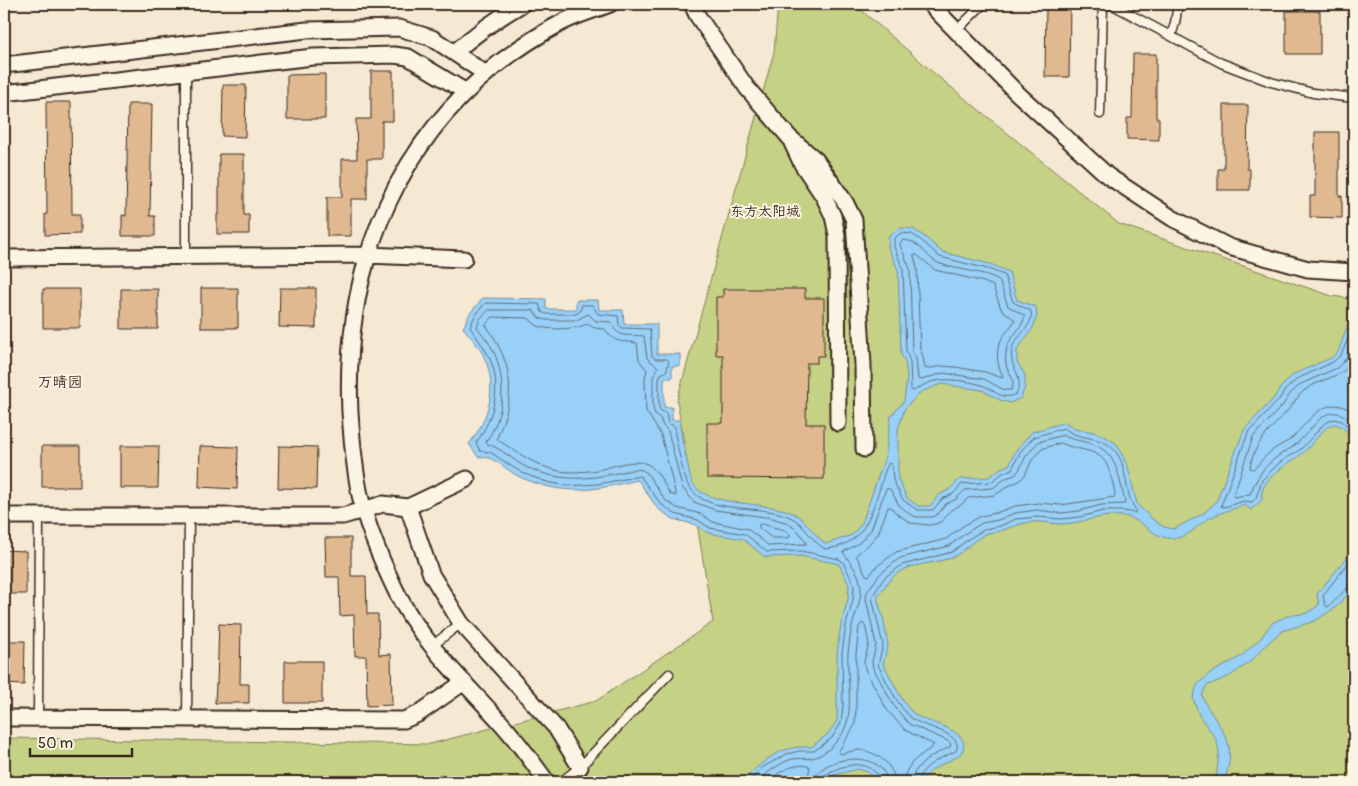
<svg xmlns="http://www.w3.org/2000/svg" width="1358" height="786" font-family="Pangolin,'LXGW WenKai TC',sans-serif">
	<style>
		.green { fill: #c5d185; stroke: #807e52 }
		.water { fill: #98d0f7; stroke: #738ea0 }
		.lines { fill: none; stroke-linecap: round; stroke-linejoin: round }
		.shore { stroke: #606c75; stroke-width: 1 }
		.building { fill: #e0b991; stroke: #3b2a1e }
		.lane-casing { stroke: #3b2a1e; stroke-width: 11 }
		.street-casing { stroke: #3b2a1e; stroke-width: 19 }
		.lane { stroke: #fcf5e5; stroke-width: 8 }
		.street { stroke: #fcf5e5; stroke-width: 15 }
		.labels { text-anchor: middle; stroke-width: 4; stroke-linejoin: round; paint-order: stroke }
		.neighbourhood-label { font-size: 14px; fill: #3b2a1e; stroke: #fcf5e5 }
		.quarter-label { font-size: 15px; fill: #3b2a1e; stroke: #fcf5e5 }
	</style>
	<rect width="100%" height="100%" fill="#f6e9d4"/>
	<filter id="ink" filterUnits="userSpaceOnUse"><feTurbulence type="fractalNoise" baseFrequency=".02" numOctaves="2"/><feDisplacementMap in="SourceGraphic" scale="10" xChannelSelector="R" yChannelSelector="G"/><feConvolveMatrix kernelMatrix="1 2 1 2 8 2 1 2 1" color-interpolation-filters="sRGB"/></filter>
	<g filter="url(#ink)">
		<path class="green" d="M778 4H854L935 74 1119 224 1332 296 1354 299V782H4V738L430 744 596 701 713 622 677 400 774 52Z"/>
		<path class="water" d="M899 228 913 229 925 237 942 252 990 264 1009 272 1017 300 1036 307 1037 316 1033 328 1017 350V362L1025 375V387L1021 398 1010 403 1000 400 982 390 941 384 921 392 905 408 898 429V479L907 498 918 506H930L939 495 950 489 960 479 989 477 1001 468 1009 465 1016 450 1032 432 1065 422 1075 429 1094 432 1106 437 1117 444 1128 467 1137 504 1150 517 1159 524 1164 527 1174 529 1204 513 1216 502 1244 430 1274 398 1281 387 1294 374 1331 358 1338 352 1347 327 1354 317V440C1349 435 1342 424 1334 424 1323 426 1312 446 1303 453 1291 463 1257 479 1262 500L1251 510 1245 505C1233 509 1218 513 1206 520 1197 526 1189 536 1177 538 1153 542 1143 517 1122 516 1102 514 1083 523 1062 524 1055 524 1047 522 1040 522 1026 521 1015 526 1003 530 998 532 993 532 988 533 974 538 966 551 953 557 938 563 920 563 905 569 892 574 884 587 877 598L883 617 888 645 883 664C892 678 902 706 917 716 928 723 976 731 961 753 958 758 938 765 931 771 928 774 924 778 921 782H878L868 772 858 769 834 775 822 782H742C762 761 780 745 811 747L828 734 837 721V653L841 624 848 599 849 585 839 564 801 556 765 557 743 539 708 533 696 525 673 519 657 508 638 480C593 490 567 497 522 478 506 471 495 455 478 457L469 444C489 419 498 387 484 357 479 346 471 337 463 328L470 313 483 298 546 299V309H576V300H598L599 310H623L624 324H657V354H680V366H672V378H664V407H672V420H680C680 435 684 447 687 461 689 468 689 478 693 484 707 507 767 501 793 513 807 520 814 536 826 544L852 535 862 523 885 457 891 416 904 401 907 377 905 362 901 354 898 270 888 247 889 236Z
			M1354 549V588L1336 607 1315 621 1282 631 1270 641 1250 662 1230 676 1206 686 1202 696C1209 714 1225 728 1229 747 1231 759 1227 771 1225 782H1216L1219 752 1216 739 1199 715 1193 698 1197 685 1209 674 1240 657 1260 639 1272 623 1287 616 1307 613 1319 605 1317 594Z"/>
		<g class="lines">
			<path class="shore" d="M901 233 912 234 922 241 940 257 988 269 1004 275 1013 302 1031 311C1034 328 1015 335 1012 349 1008 369 1026 375 1016 394 1002 401 996 391 984 386 975 382 952 379 942 380 933 380 920 386 914 391L911 390 910 361 906 352 903 269 894 247V239Z
				M903 240C920 240 925 257 938 263 958 271 981 270 999 280L1008 306 1025 316C1022 330 1007 338 1006 352 1006 355 1005 360 1006 364 1008 375 1017 378 1011 390H1004L984 379 943 373 921 380 918 379 916 359 912 351 910 269 900 245Z
				M914 255H917L935 270 984 282 993 286 1001 309 1015 320C1011 327 1005 333 1001 340 995 351 997 366 1003 376L1002 378 985 372 955 367 941 366 927 369 925 368 923 357 920 349 917 268Z
				M489 310H533L539 318 546 320H577L588 314 596 321 611 322C618 340 628 334 644 336L647 358 658 367 653 377V408L655 414 660 418 663 426 668 431 682 487 694 502 715 510 772 518 788 523 800 533 806 542V544L769 546 748 529 713 522 701 514 677 508 665 500 647 473 642 470 636 469C595 478 567 485 526 467 513 461 502 448 487 444L486 441C505 417 506 380 494 352 490 343 483 335 477 327L480 319Z
				M493 317 528 318C531 320 534 324 538 326 549 331 577 329 587 324L595 328 605 329C616 345 621 340 637 343L639 360 647 370 645 378 646 411 661 435 676 496 670 494C664 485 658 469 647 464 635 458 611 467 598 470 590 471 580 472 571 472 544 472 520 454 498 440L497 438C516 393 514 366 486 325Z
				M1354 325 1341 355 1333 362 1297 379 1285 390 1278 401 1248 433 1221 506 1224 507 1244 501 1252 502 1256 498 1262 480 1279 463 1301 449 1325 423 1334 419 1342 421 1354 433
				M1354 339 1345 360 1337 368 1301 384 1290 394 1283 405 1253 437 1233 496 1235 497 1250 494C1256 480 1263 466 1277 457 1283 452 1291 449 1296 444 1315 429 1327 395 1354 424
				M1354 361C1342 378 1321 378 1305 390 1297 396 1294 404 1287 411 1272 429 1253 443 1250 468L1254 469C1259 464 1264 457 1270 452 1277 446 1287 443 1293 437 1310 420 1327 391 1354 413
				M1061 443C1084 454 1104 445 1111 477 1113 484 1115 490 1115 497L1061 505 1039 503 1015 506 996 513 981 516 963 526 946 539 896 552 876 567 869 576 866 575 856 555 866 547 878 534 888 507H891L896 513 911 523 929 525 936 524 943 520 951 510 961 505 968 498 995 495 1010 485 1019 481 1025 475 1032 460 1042 449Z
				M762 524 784 530 790 534V537L788 538H772L759 528V525Z
				M1354 556 1323 595 1325 605 1328 607C1337 601 1344 587 1354 585
				M749 782 763 767 787 754 799 751H814L832 738 841 723 843 707 842 653 846 625 853 600 854 584 843 562 839 559 801 551 767 552 745 534 710 528 698 520 675 514 661 504 640 476 598 484 568 486 547 482 522 473 490 452 480 451 476 443C494 418 504 383 487 353 482 343 475 336 470 327L475 316 485 303 539 304 542 312 546 314H576L580 311 582 305H592L598 314 618 316 619 325 622 328 650 329 652 356 656 359H667L669 361 666 372 661 374 659 378V408L661 411 666 413 668 423 675 427V435C678 446 683 478 689 486 707 517 762 502 792 518 805 525 811 541 825 549 864 546 870 516 881 485 883 477 885 469 889 463L892 465 893 480 903 500 917 510H933L942 499 953 494 962 484 991 482 1003 473 1012 469 1020 452 1034 437 1064 428C1067 430 1071 433 1074 434 1087 439 1098 437 1110 446 1130 461 1122 492 1136 510L1135 513 1124 511H1103L1080 517 1061 519 1038 517 1016 519 1000 526 985 529 970 538 952 552 902 565 884 578 872 597 883 645 878 665C886 680 900 711 914 720 925 727 965 734 956 751 943 757 920 766 918 782
				M757 782C767 773 779 763 792 759 799 758 804 759 811 758 819 758 831 748 836 742 858 719 846 682 848 653 849 645 850 635 852 627 855 613 864 596 860 582 858 571 849 561 843 552L859 543 871 530 886 489H890L899 505 911 515 917 517H933L938 514 946 504 956 499 965 490 993 488 1006 478 1015 475 1019 470 1026 456 1038 442 1063 435C1073 441 1082 440 1092 444 1118 452 1119 479 1125 502L1124 504 1101 505 1079 511 1061 513 1037 510 1015 513 998 520 982 523 966 533 949 546 900 558 879 575 867 592 866 598 876 645 872 662 873 668 894 706 909 724 948 741 951 744 950 747C936 753 913 765 911 782
				M768 782C777 772 797 761 810 767L807 782
				M814 782C816 756 885 747 887 782
				M820 782 822 777C836 767 862 758 875 772 878 776 880 777 881 782
				M895 782C894 764 875 750 857 750 851 751 846 753 841 754L838 752 855 725 856 708V654L859 627 862 623 865 625 869 644 864 661 865 669 887 710 905 730 934 745C931 749 926 751 921 755 912 761 904 771 904 782"/>
		</g>
		<path class="building" d="M1046 4H1070L1069 77H1045Z
			M1286 11H1320V54H1286Z
			M1133 54H1156V118H1159V140L1127 139V118H1132Z
			M371 71H393V121H382V159H367V199H351V236H327V197H342V159H357L356 119H371Z
			M325 74V119H287V75Z
			M223 85H246L245 137 222 136Z
			M46 102H71L72 214H80V234L45 235V214H47Z
			M128 104H152L150 216H155V236H122V215L126 216Z
			M1224 105H1248L1247 169H1250V190H1218V169H1224Z
			M1315 132H1339V196H1342V218L1310 217V196H1315Z
			M219 154H244V215H249V234H217V214H219Z
			M201 288H238V328H201Z
			M280 288H316V328L279 327Z
			M43 289H80V328H43Z
			M121 289H158V329H121Z
			M723 289H805V298H824V356H817V363H807L806 424H824V479L707 478V423H723V355H716V297H723Z
			M42 446H80V487H42Z
			M120 446H159L158 488H120Z
			M200 446 238 447 237 489 199 487Z
			M279 446 317 447 316 489 278 488Z
			M325 538H351V576H366L367 614H378L379 655 391 654 392 705 367 706 366 656H355L354 615 340 616 339 577H326Z
			M4 550 26 551V594H4Z
			M219 624 241 625 240 684H249V703H215L216 684H217Z
			M4 641H25L24 685 4 684Z
			M285 661H322V703H285Z"/>
		<g class="lines">
			<defs>
				<path id="lane" d="M1111 4 1221 63 1271 82 1313 93 1354 98
					M956 31 983 4
					M1171 36 1175 23 1178 4
					M186 72V257
					M1100 114 1103 4
					M432 646 461 623
					M38 718 39 516
					M187 719 189 516
					M561 782 580 767 669 674"/>
				<path id="street" d="M692 4 697 15 747 88 789 137 816 160 845 202 854 220 863 365 864 449
					M930 4 1016 92 1108 176 1172 218 1229 247 1308 269 1354 272
					M455 52C475 34 498 18 522 4
					M4 65 307 30 399 28 432 38 486 74
					M4 93 313 57 394 55 408 57 466 92
					M792 143 802 164 824 197 833 216 837 235 838 423
					M4 258 367 255 464 259
					M408 507 431 574 461 623 556 728 580 767
					M4 516H343L383 504 408 507 467 479
					M4 718 404 720 418 714 464 682
					M547 782C533 763 519 743 503 725 465 682 422 644 396 591 384 566 372 538 364 511 355 481 352 443 350 412 342 246 413 102 561 23 576 15 594 10 610 4"/>
			</defs>
			<use href="#lane" class="lane-casing"/>
			<use href="#street" class="street-casing"/>
			<use href="#lane" class="lane"/>
			<use href="#street" class="street"/>
		</g>
	</g>
	<g class="labels">
		<g class="neighbourhood-label">
			<text x="765" y="216">东方太阳城</text>
		</g>
		<g class="quarter-label">
			<text x="60" y="387">万晴园</text>
		</g>
	</g>
	<rect width="1358" height="786" fill="none" stroke="#fcf5e5" stroke-width="20"/>
	<rect x="10" y="10" width="1338" height="766" fill="none" stroke="#3b2a1e" stroke-width="2" filter="url(#ink)"/>
	<path d="M30 748v8h102v-8" fill="none" stroke="#3b2a1e" stroke-width="2.5"/>
	<text x="38" y="748" font-size="15" fill="#3b2a1e" stroke="#fcf5e5" stroke-width="4" paint-order="stroke">50 m</text>
</svg>
